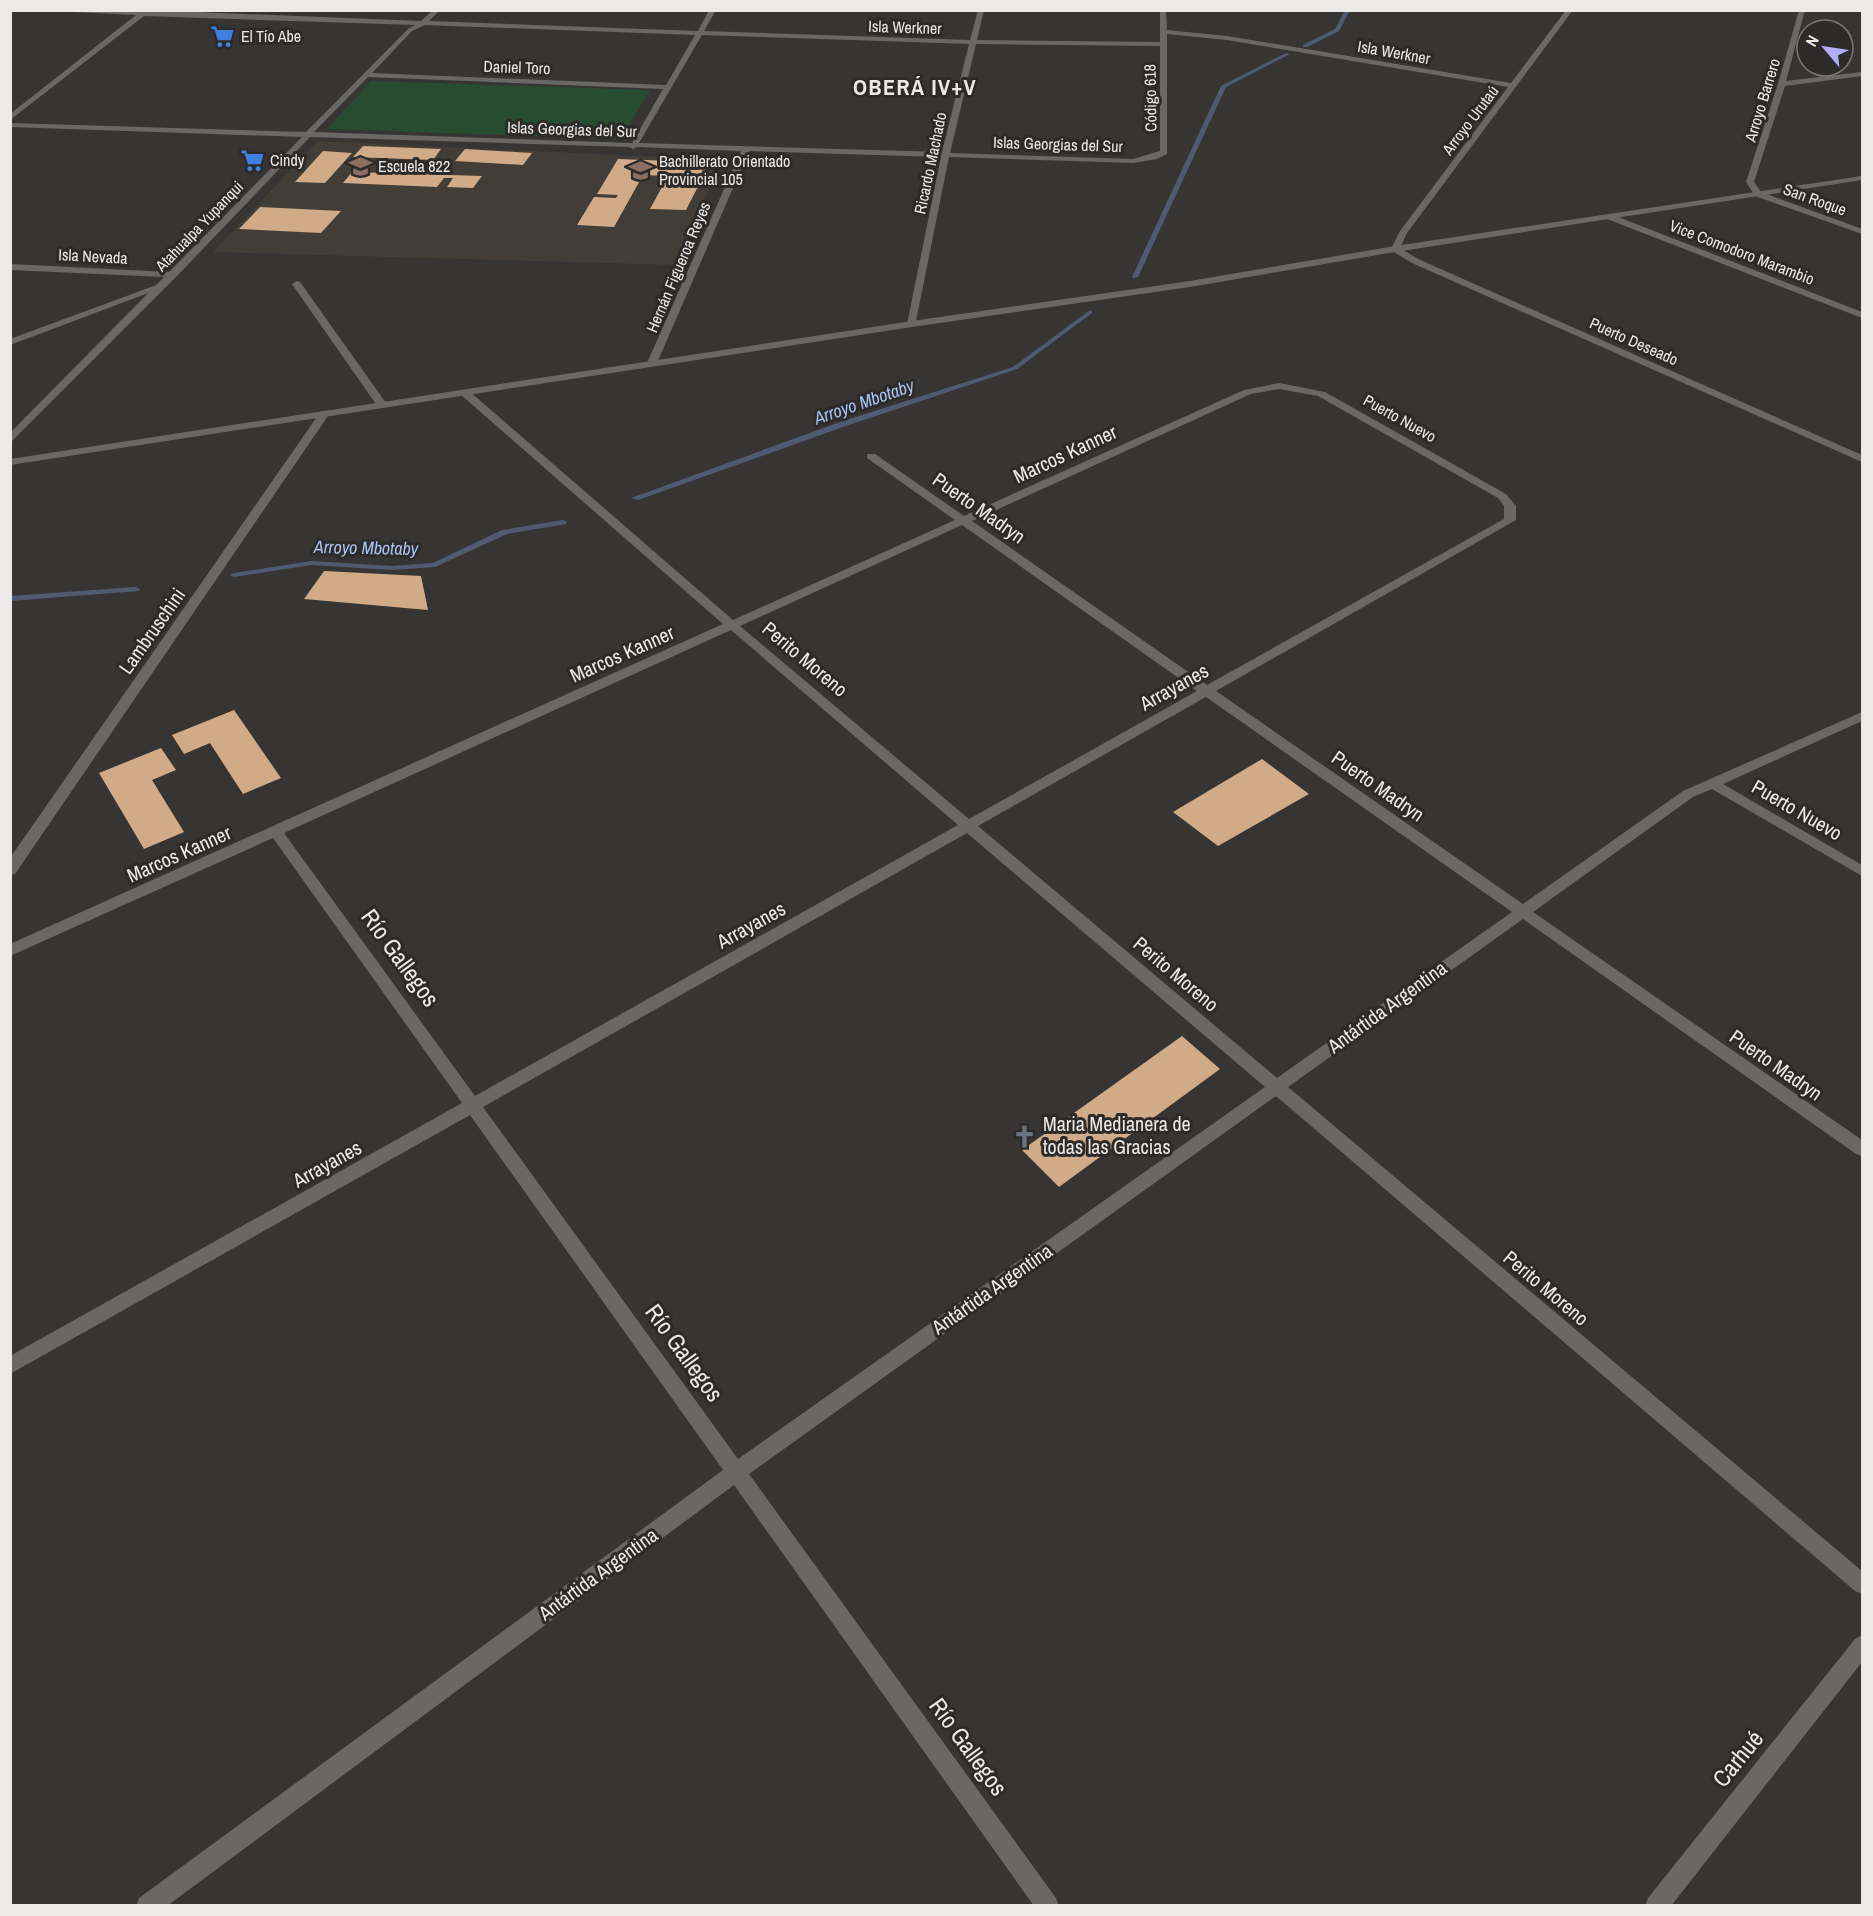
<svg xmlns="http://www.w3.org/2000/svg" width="1873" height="1916" font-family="'Archivo Narrow',sans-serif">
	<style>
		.built { fill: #433d37 }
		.green { fill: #274d31 }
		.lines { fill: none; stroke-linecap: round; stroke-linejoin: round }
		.stream { fill: #505a70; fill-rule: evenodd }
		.building { fill: #d1ab88 }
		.service { fill: #696867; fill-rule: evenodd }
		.minor { fill: #696867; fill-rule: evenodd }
		.tertiary { fill: #696867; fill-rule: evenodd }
		.labels { text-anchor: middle; stroke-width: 6; stroke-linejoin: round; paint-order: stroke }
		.far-street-label { font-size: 16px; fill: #ebeae8; stroke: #2d2b29 }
		.far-poi-label { font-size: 16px; fill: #ebeae8; stroke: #2d2b29; text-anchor: start }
		.far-water-label { font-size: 18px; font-style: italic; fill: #a7c2f3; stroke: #2d2b29 }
		.street-label { font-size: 20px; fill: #ebeae8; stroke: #2d2b29 }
		.poi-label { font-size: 20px; fill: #ebeae8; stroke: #2d2b29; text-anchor: start }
		.far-district-label { font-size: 22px; font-weight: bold; letter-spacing: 1.5px; fill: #ebeae8; stroke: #2d2b29 }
		.near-street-label { font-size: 24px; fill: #ebeae8; stroke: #2d2b29 }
	</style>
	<rect width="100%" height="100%" fill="#373533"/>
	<path class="built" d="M318 141 342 142 722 160 675 265 213 252Z"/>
	<path class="green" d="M371 81 650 90 621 139 327 129Z"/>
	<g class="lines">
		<path class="stream" d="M1345 10H1350L1339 31 1307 47H1303V45L1335 29Z
			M1286 53 1290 54 1226 87 1138 277 1133 278 1132 277 1221 86Z
			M1090 310 1092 311V313L1017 369 846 426 638 500 631 498 840 422 1013 367Z
			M563 520 567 522 566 524 507 534 435 567 392 570 311 565 234 577 230 575 234 573 311 561 392 566 433 563 502 530Z
			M136 587 140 589 139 591 10 601V596Z"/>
	</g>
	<path class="building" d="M363 146 441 149 433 160 353 157Z
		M465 149 532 153 523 165 455 161Z
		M323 151 352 153 325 183 295 182Z
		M618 159 671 161 666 170H671L675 162 710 163 686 210 650 209 668 176 643 175 614 227 577 225 594 197 616 198 618 195 597 194Z
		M352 172 482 176 473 188 447 187 453 178H444L437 187 343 183Z
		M260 207 341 211 321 233 239 229Z
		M324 571 421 576 428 610 304 599Z
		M234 710 281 778 243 794 210 743 184 754 172 735Z
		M161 748 176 770 152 780 184 832 144 849 99 773Z
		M1262 759 1309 794 1218 846 1173 812Z
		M1182 1036 1220 1069 1059 1187 1022 1150Z"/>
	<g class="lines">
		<path class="service" d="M297 281 300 282 386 403V407H378L292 284Z
			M159 284 167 286 10 345V339Z"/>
		<path class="minor" d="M32 10H147L421 21 433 10H440L429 21 698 31 709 10H716L704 31 970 40 978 10H984L977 40 1160 42V10H1166L1167 30 1227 36 1511 83 1566 10H1573L1407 233 1400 248 1418 259 1862 455V462L1412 263 1392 251 1391 249 1400 231 1508 87 1227 40 1167 34V154L1157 159 1133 163 949 157 915 326 907 324 941 157 749 151 657 363 652 366 647 363 741 151 637 147 633 149 629 147 310 137 176 277 10 443V433L164 277 10 270V264L169 272 302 137 10 127V123L306 132 408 29 415 25 144 16 10 120V114L136 15ZM425 25 695 35 666 85 372 73 412 31ZM702 35 969 44 942 152 639 143ZM976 44 1160 46V151L1133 159 950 153ZM368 77 663 89 632 143 314 132Z
			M1799 10H1805L1786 81 1862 72V76L1785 86 1754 182 1761 192 1862 229V234L1755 196 1746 182 1778 84Z
			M1607 215H1613L1862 312V318L1607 219Z
			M1279 383 1325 392 1506 494 1516 506V520L1216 691 1523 904 1683 791 1862 712V721L1723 784 1862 865V876L1712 789 1693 797 1533 912 1862 1140V1156L1856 1154 1523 919 1288 1087 1862 1571V1594L1855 1591 1276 1096 749 1474 1056 1898 1059 1906H1034L734 1485 167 1906H136L139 1898 723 1470 470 1115 10 1374V1356L462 1103 273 838 10 956V944L723 624 460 394V390H468L733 620 955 520 867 458V454H875L964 516 1244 390ZM1279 389 1318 396 1498 498 1504 506V519L1207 685 972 521 1251 394ZM962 525 1197 691 969 819 740 626ZM731 630 958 825 475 1096 284 833ZM1206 697 1512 912 1277 1078 978 826ZM967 833 1265 1087 738 1459 483 1107Z
			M321 411 330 413 15 874 10 875V858Z
			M1862 1635V1662L1671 1906H1645L1648 1898 1855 1639Z"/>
		<path class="tertiary" d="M1862 176V180L1395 252 1190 287 912 327 10 465V459L912 321 1190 281 1395 246Z"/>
	</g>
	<defs>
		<symbol id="supermarket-bare" viewBox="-9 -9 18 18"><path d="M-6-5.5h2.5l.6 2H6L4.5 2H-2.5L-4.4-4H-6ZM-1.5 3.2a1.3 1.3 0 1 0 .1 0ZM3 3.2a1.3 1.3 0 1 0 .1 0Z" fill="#3f7fe0" stroke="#2d2b29" stroke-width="2.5" paint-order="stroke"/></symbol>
		<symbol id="school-bare" viewBox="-9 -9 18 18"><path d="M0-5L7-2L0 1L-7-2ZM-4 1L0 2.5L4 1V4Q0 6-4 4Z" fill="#8d6e63" stroke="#2d2b29" stroke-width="2.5" paint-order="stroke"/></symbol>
		<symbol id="church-bare" viewBox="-9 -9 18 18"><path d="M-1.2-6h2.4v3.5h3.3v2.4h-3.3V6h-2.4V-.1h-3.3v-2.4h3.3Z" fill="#6b7280" stroke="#2d2b29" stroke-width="2.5" paint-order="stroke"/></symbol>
	</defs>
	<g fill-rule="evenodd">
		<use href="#supermarket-bare" x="206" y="20" width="33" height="33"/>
		<use href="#supermarket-bare" x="236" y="144" width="33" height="33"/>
		<use href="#school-bare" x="344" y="150" width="33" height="33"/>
		<use href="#school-bare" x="624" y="154" width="33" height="33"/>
		<use href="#church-bare" x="1008" y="1120" width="33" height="33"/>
	</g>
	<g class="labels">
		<g class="far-street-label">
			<text transform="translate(905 27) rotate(2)" y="6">Isla Werkner</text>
			<text transform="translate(1394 52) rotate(10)" y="6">Isla Werkner</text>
			<text transform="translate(517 67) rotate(2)" y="6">Daniel Toro</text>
			<text transform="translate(1150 98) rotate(-91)" y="6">Código 618</text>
			<text transform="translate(1762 100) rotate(-73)" y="6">Arroyo Barrero</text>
			<text transform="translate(1470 120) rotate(-53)" y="6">Arroyo Urutaú</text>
			<text transform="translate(572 129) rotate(2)" y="6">Islas Georgias del Sur</text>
			<text transform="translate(1058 144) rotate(2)" y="6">Islas Georgias del Sur</text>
			<text transform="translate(930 163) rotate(-78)" y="6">Ricardo Machado</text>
			<text transform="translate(1815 199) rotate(20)" y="6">San Roque</text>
			<text transform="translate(199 226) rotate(-46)" y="6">Atahualpa Yupanqui</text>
			<text transform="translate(1742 252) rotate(21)" y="6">Vice Comodoro Marambio</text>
			<text transform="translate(93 256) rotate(3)" y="6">Isla Nevada</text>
			<text transform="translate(678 267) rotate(-67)" y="6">Hernán Figueroa Reyes</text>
			<text transform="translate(1634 341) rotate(24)" y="6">Puerto Deseado</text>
			<text transform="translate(1400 418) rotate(29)" y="6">Puerto Nuevo</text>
		</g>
		<g class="far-poi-label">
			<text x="241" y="42">El Tío Abe</text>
			<text x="270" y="166">Cindy</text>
			<text x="659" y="167">Bachillerato Orientado<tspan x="659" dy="18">Provincial 105</tspan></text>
			<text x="378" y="172">Escuela 822</text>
		</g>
		<g class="far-water-label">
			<text transform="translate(864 402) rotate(-19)" y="6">Arroyo Mbotaby</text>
			<text transform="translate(366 548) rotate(1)" y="6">Arroyo Mbotaby</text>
		</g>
		<g class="street-label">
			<text transform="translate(1065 454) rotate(-25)" y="7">Marcos Kanner</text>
			<text transform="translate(979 508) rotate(35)" y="7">Puerto Madryn</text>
			<text transform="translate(152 631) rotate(-55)" y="7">Lambruschini</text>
			<text transform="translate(622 654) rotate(-24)" y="7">Marcos Kanner</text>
			<text transform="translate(805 659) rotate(40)" y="7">Perito Moreno</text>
			<text transform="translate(1174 687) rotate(-29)" y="7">Arrayanes</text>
			<text transform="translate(1378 786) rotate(35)" y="7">Puerto Madryn</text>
			<text transform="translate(1797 810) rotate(30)" y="7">Puerto Nuevo</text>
			<text transform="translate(179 854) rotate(-24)" y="7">Marcos Kanner</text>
			<text transform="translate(751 925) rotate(-29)" y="7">Arrayanes</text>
			<text transform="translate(1176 974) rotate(40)" y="7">Perito Moreno</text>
			<text transform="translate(1387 1007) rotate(-36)" y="7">Antártida Argentina</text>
			<text transform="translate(1776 1065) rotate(35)" y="7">Puerto Madryn</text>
			<text transform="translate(327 1164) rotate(-29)" y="7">Arrayanes</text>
			<text transform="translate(1546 1288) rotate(40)" y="7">Perito Moreno</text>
			<text transform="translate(992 1289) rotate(-35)" y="7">Antártida Argentina</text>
			<text transform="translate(598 1574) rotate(-36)" y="7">Antártida Argentina</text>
		</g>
		<g class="poi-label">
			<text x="1043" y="1131">Maria Medianera de<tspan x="1043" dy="23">todas las Gracias</tspan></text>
		</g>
		<g class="far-district-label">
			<text x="915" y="95">OBERÁ IV+V</text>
		</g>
		<g class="near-street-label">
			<text transform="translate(400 958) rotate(54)" y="8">Río Gallegos</text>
			<text transform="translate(684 1353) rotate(54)" y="8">Río Gallegos</text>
			<text transform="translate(968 1747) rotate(54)" y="8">Río Gallegos</text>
			<text transform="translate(1738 1759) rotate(-51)" y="8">Carhué</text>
		</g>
	</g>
	<rect width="1873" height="1916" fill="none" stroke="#ebeae8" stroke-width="24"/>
	<g transform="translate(1825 48) rotate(299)"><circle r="28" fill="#2d2b29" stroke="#797775" stroke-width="1.5"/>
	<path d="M0-4.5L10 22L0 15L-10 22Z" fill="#b0aefa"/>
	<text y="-9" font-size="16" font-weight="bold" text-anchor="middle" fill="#ebeae8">N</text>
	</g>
</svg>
